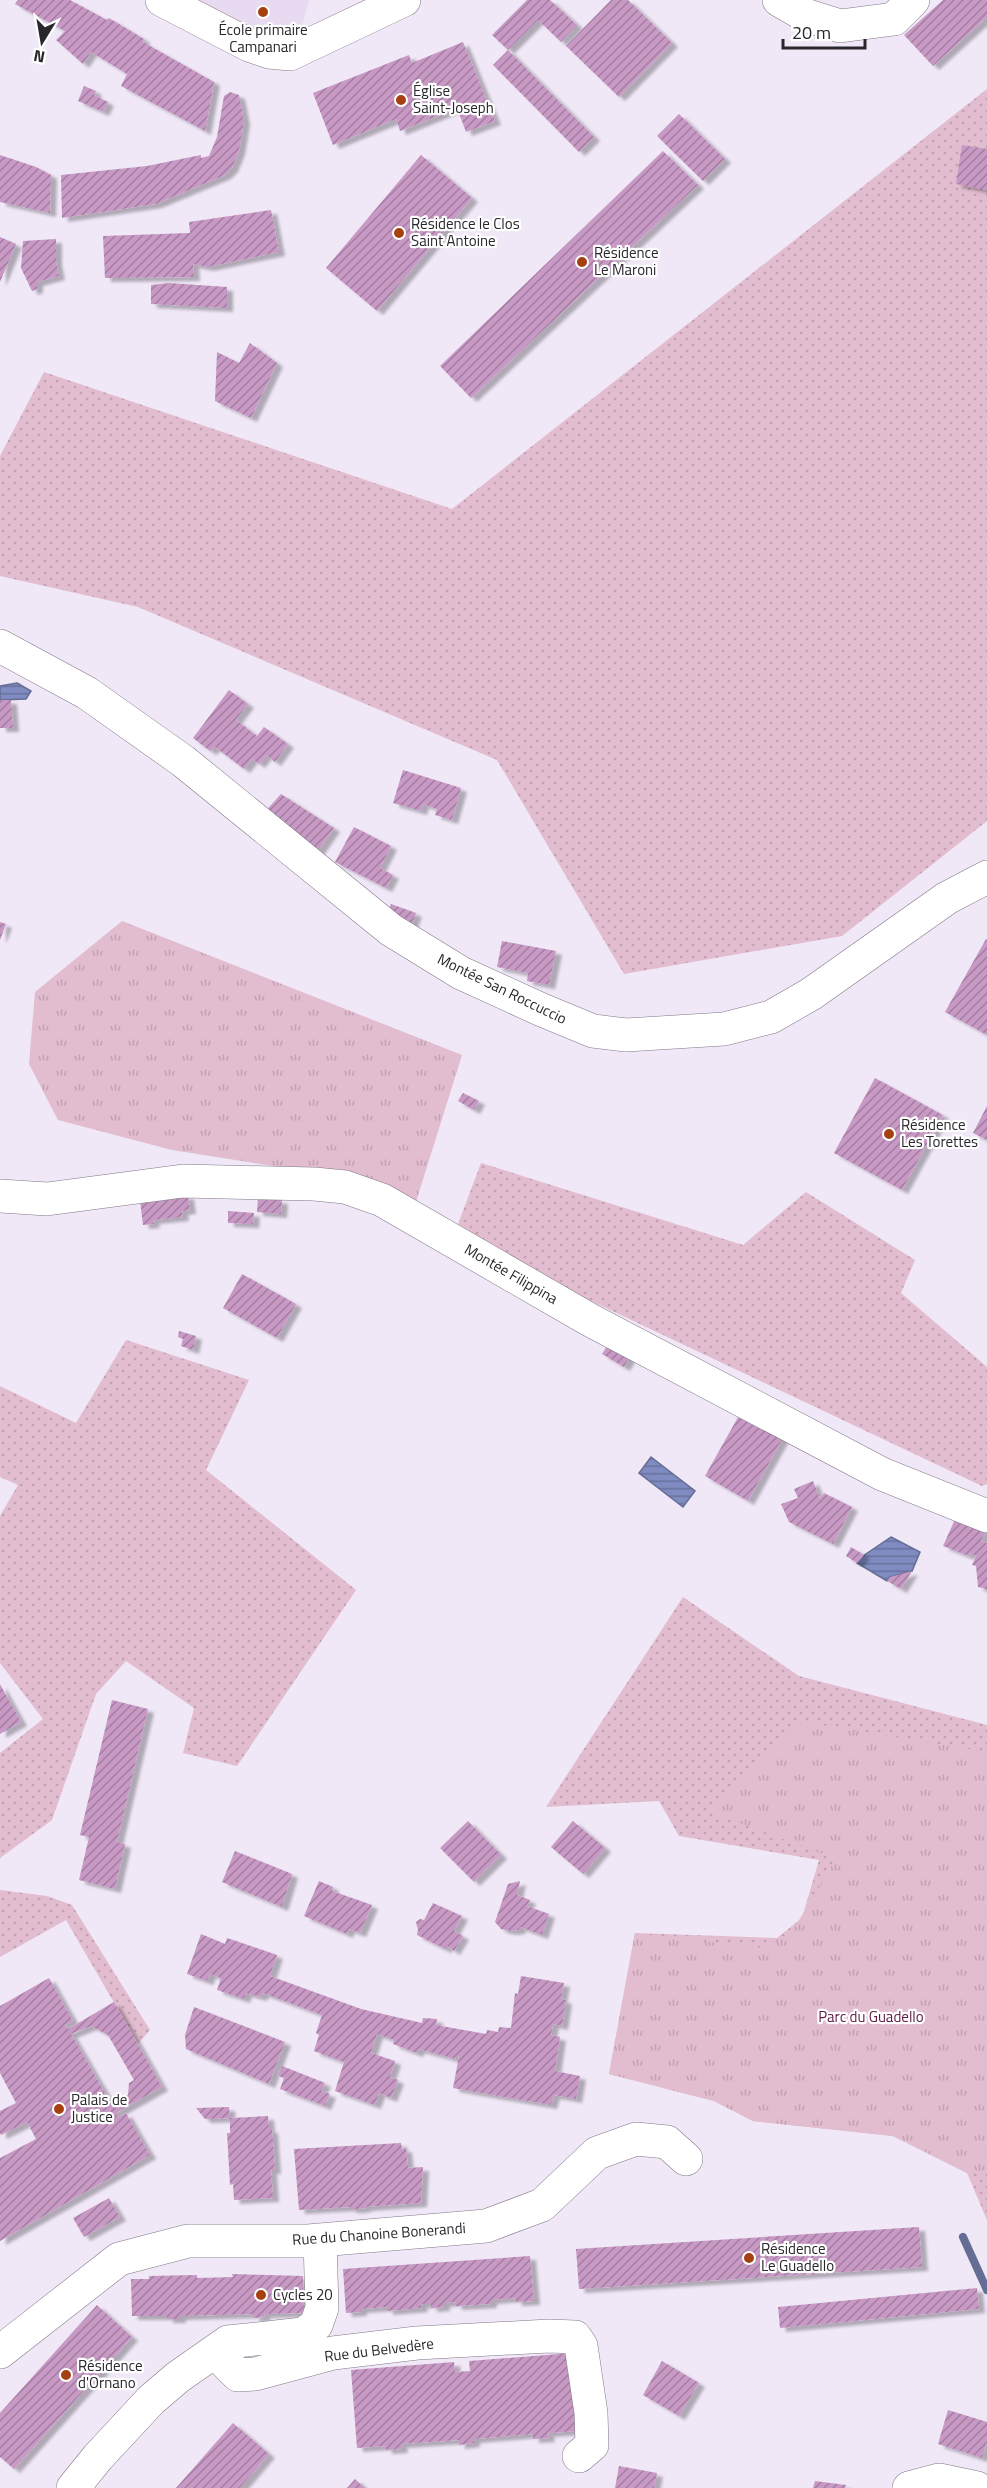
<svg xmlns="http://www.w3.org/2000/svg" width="987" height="2488" font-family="'Titillium Web',sans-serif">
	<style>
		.built { fill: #e7daf1 }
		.grass { fill: url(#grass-dots) }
		.park { fill: url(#park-tufts) }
		.water { fill: url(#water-rules); stroke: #656d94; stroke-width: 1.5 }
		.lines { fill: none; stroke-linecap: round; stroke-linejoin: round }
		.stream { stroke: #656d94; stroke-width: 8 }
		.building { fill: url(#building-hatch); fill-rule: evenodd; filter: url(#shadow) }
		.minor-casing { stroke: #807886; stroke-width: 34 }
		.major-casing { stroke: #807886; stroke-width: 34 }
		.minor { stroke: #fff; stroke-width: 33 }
		.major { stroke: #fff; stroke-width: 33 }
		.poi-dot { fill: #a54111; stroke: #fff; stroke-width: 2 }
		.labels { text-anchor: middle; stroke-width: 4.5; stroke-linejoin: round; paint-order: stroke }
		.poi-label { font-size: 15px; fill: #29262c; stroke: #fff; text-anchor: start }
		.street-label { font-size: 15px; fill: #29262c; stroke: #fff }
		.park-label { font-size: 15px; fill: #611b46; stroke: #fff }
	</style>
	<defs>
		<pattern id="grass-dots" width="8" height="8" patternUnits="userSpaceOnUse" patternTransform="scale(1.5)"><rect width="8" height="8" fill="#e2bccf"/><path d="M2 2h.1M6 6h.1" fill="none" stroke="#c2a1b2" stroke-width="1.8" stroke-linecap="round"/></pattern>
		<pattern id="park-tufts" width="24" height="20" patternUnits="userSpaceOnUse" patternTransform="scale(1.5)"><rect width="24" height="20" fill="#e2bccf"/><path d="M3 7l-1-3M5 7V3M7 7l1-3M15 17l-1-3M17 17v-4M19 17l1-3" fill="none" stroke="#c2a1b2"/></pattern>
		<pattern id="water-rules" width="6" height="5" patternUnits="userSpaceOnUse" patternTransform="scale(1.5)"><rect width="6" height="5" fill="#7f8bc1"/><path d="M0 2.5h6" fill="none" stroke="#68719d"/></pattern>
		<pattern id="building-hatch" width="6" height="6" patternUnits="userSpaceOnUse" patternTransform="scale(1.5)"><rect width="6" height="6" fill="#c899c5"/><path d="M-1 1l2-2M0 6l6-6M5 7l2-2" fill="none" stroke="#a27da0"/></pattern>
		<filter id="shadow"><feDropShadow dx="6" dy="4" stdDeviation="1.5" flood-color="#0004"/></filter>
	</defs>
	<rect width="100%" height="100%" fill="#f0e7f7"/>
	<path class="built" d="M198 0H309L302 27 267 35 243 25Z"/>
	<path class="grass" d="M987 89V821L842 936 624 974 497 760 138 607 0 576V456L44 372 452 509Z
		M481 1163 743 1245 806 1192 915 1260 901 1293 987 1367V1484L982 1486 551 1282 458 1224Z
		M126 1340 249 1380 206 1470 356 1590 237 1766 183 1753 194 1708 126 1661 96 1694 52 1820 0 1858V1753L43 1719 0 1663V1516L18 1485 0 1477V1386L76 1423Z
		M683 1597 799 1676 987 1725V2220L967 2173 893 2136 753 2121 714 2101 609 2074 635 1933 777 1938 802 1918 819 1860 679 1836 659 1801 546 1807Z
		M0 1890 47 1896 72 1905 150 2030 138 2044 66 1920 0 1957Z"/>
	<path class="park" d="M122 921 462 1055 415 1205 324 1174 172 1150 58 1120 29 1064 35 992Z
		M803 1722 987 1752V2170L967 2173 893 2136 753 2121 714 2101 609 2074 635 1933 763 1948 790 1935 836 1859 711 1812Z"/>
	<path class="water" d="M17 683 31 691 26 699 0 700V686Z
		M651 1457 695 1491 683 1507 639 1473Z
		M891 1537 920 1552 912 1571 890 1577 887 1581 857 1563 860 1558Z"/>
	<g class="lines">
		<path class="stream" d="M963 2237 987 2290"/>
	</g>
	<path class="building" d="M18 0H70L107 20 109 18 144 39 143 42 214 82 205 131 121 86 127 74 91 52 83 64 56 40 65 31 15 4Z
		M527 0H550L577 25 561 42 538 20 508 50 492 35Z
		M611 0H628L672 43 619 97 566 46Z
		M943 0H987V17L933 66 904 35Z
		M463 42 495 121 466 132 457 108 400 131 396 119 333 145 313 93 409 55 412 63Z
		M508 50 594 137 579 152 493 65Z
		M84 86 96 91 94 95 108 102 103 112 78 101Z
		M230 92 239 95 244 121 239 151 232 168 225 175 156 204 62 218 61 175 147 166 201 155V158L209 156 217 137 224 96Z
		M679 114 725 159 703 181 657 136Z
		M962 145 987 149V190L956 184Z
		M663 151 698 185 471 398 440 366Z
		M0 155 36 167 51 175 50 213 0 202Z
		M421 155 472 198 377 311 326 268Z
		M271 210 279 252 208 267 193 264 194 277 105 278 103 236 190 233 189 222Z
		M0 237 16 244 0 282Z
		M56 239V262L59 276 37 282V289L32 291 21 268 23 241Z
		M169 283 227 287V308L151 304V285Z
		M250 343 277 363 251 418 215 401 217 352 239 363Z
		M229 690 248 704 236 720 257 736 264 727 288 744 275 762 266 755 259 764 252 759 244 769 215 747 210 751 193 738Z
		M0 700H11L13 728H0Z
		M403 770 461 788 452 820 435 815 437 809 423 804 421 811 393 803Z
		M281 794 334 828 316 854 263 814Z
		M354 827 391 846 380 868 393 875 386 888 335 862Z
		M391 904 416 913 408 935 386 920Z
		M0 922 6 924 0 940Z
		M986 939 987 940V1035L945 1012Z
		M502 941 556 951 549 985 527 981 528 973 497 967Z
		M875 1078 943 1115 902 1190 834 1153Z
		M463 1093 479 1101 474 1110 458 1101Z
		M987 1106V1140L973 1133Z
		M188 1195 190 1210 182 1211 183 1217 153 1220 154 1224 143 1225 140 1200Z
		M258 1198 282 1200 281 1214 257 1212Z
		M228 1211 254 1213 253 1224 228 1223Z
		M242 1274 296 1304 277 1338 223 1308Z
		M179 1331 196 1336 193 1350 181 1346 183 1339 178 1337Z
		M611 1340 632 1353 624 1367 602 1354Z
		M742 1410 785 1434 748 1501 705 1476Z
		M813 1481 820 1499 824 1493 852 1507 833 1544 789 1522 781 1504 798 1498 794 1489Z
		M956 1517 987 1528 981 1541 987 1543V1589L978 1587 976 1566 972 1565 976 1556 970 1553 969 1556 943 1546Z
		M851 1547 864 1555 857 1563 846 1556Z
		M912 1571 901 1589 887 1581 890 1577Z
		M0 1684 21 1722 0 1734Z
		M112 1700 148 1709 117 1842 125 1844 115 1889 79 1880 89 1837 80 1835Z
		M468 1821 501 1855 474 1882 440 1848Z
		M573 1821 605 1848 583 1874 551 1847Z
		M235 1851 292 1874 282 1907 222 1882Z
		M319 1881 333 1887 332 1891 372 1905 360 1933 349 1929 347 1934 304 1916Z
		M520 1881 517 1895 530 1900 527 1906 549 1914 542 1935 520 1927 519 1930 511 1931 501 1929 495 1922 508 1884Z
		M433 1903 462 1916 454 1931 463 1936 454 1951 447 1946 445 1949 417 1935 418 1930 416 1922 420 1919 424 1920Z
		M201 1934 225 1944 227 1938 277 1955 270 1976 361 2009 422 2023 423 2018 437 2019 436 2025 486 2034 487 2030 498 2032 499 2027 511 2028 515 1993 518 1994 521 1976 564 1983 561 1999 566 2000 562 2026 553 2024 551 2035 560 2037 555 2071 580 2076 576 2099 554 2095 551 2105 453 2088 459 2056H456L455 2059 419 2049 417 2053 393 2044 394 2040 377 2034 371 2053 395 2061 390 2077 398 2080 391 2098 379 2093 375 2105 335 2091 344 2062 314 2051 319 2035 316 2033 322 2015 263 1993 261 1997 246 1993 244 1999 217 1990 221 1978 210 1974 207 1981 187 1974Z
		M49 1978 73 2021 65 2025 68 2029 114 2002 162 2087 116 2113 118 2117 126 2113 150 2155 0 2241V2158L36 2139 27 2122 1 2135 0 2133V2111L16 2103 0 2073V2006ZM91 2026 108 2035 134 2080 129 2083 128 2095 113 2107 71 2034Z
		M194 2007 285 2042 269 2084 186 2049 185 2035Z
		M282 2066 325 2083 321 2091 330 2094 325 2106 280 2089 284 2078 278 2076Z
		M229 2107 230 2118 205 2119 196 2108Z
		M268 2116 269 2129H272L275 2170H271L273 2198 234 2200 233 2184 230 2185 227 2133H230V2118Z
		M401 2143 402 2149 406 2148 408 2168 423 2167 421 2203 365 2207 366 2208 357 2209H350V2207L299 2210 294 2149Z
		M109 2198 120 2217 84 2237 73 2218Z
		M919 2227 922 2267 579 2289 576 2249Z
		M530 2256 534 2301 516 2302V2298L491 2300V2304L456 2306V2302L444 2303V2307L431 2308V2304H421L422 2308 387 2311V2307L361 2309V2312L346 2313 343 2269Z
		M232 2274 303 2276 304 2313 264 2314 265 2317 254 2318V2314L180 2316V2319H167V2316H132L131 2279H149V2276L197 2275V2278L233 2277Z
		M977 2288 979 2309 780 2328 778 2307Z
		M97 2305 132 2337 14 2469 0 2457V2413Z
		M572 2353 578 2431 548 2433 549 2438 533 2439V2434L474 2439V2443L459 2445V2440L401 2444 402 2449 386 2450V2446L357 2448 351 2370 454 2362 455 2372 470 2371 469 2361Z
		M662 2361 699 2383 679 2416 643 2395Z
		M948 2410 987 2422V2442L982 2458 938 2444Z
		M233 2423 269 2454 240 2488H176Z
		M619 2466 657 2473 654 2488H615Z
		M355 2479 365 2488H347Z
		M815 2481 846 2485 845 2488H813Z"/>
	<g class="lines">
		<defs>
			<path id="minor" d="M162 0 249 45 269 52 290 54 404 0
				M779 0 805 15 840 26 894 19 913 0
				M0 646 87 693 183 761 391 930 461 973 542 1010 593 1031 626 1035 724 1029 771 1017 811 994 947 898 987 877
				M0 1196 47 1199 183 1181 314 1184 345 1187 382 1200 590 1320 882 1474 987 1516
				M320 2240 322 2308 316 2325 303 2334 228 2342 225 2362 238 2375 255 2374 333 2353 417 2343 549 2336 575 2337 581 2346 591 2413 592 2445 579 2456
				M0 2352 119 2259 188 2241H308L486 2226 542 2205 597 2153 636 2139 667 2142 686 2159
				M73 2488 98 2457 151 2400 178 2377 228 2342"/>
			<path id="major" d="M909 2488 939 2480 977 2488"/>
		</defs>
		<use href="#minor" class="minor-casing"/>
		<use href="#major" class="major-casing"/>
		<use href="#minor" class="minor"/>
		<use href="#major" class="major"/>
	</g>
	<g class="poi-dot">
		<circle cx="263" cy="12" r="6"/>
		<circle cx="401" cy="100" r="6"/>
		<circle cx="399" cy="233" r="6"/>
		<circle cx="582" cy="262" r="6"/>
		<circle cx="889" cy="1134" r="6"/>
		<circle cx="59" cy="2109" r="6"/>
		<circle cx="749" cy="2258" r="6"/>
		<circle cx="261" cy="2295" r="6"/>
		<circle cx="66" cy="2375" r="6"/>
	</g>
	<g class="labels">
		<g class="poi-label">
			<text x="263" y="35" text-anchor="middle">École primaire<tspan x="263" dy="17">Campanari</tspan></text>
			<text x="413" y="96">Église<tspan x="413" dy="17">Saint-Joseph</tspan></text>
			<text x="411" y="229">Résidence le Clos<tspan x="411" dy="17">Saint Antoine</tspan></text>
			<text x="594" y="258">Résidence<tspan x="594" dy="17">Le Maroni</tspan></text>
			<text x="901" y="1130">Résidence<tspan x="901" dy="17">Les Torettes</tspan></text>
			<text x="71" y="2105">Palais de<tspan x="71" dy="17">Justice</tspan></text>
			<text x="761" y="2254">Résidence<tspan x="761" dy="17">Le Guadello</tspan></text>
			<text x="273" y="2300">Cycles 20</text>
			<text x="78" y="2371">Résidence<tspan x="78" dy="17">d'Ornano</tspan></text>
		</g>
		<g class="street-label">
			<text transform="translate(502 989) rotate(26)" y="5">Montée San Roccuccio</text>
			<text transform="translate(511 1274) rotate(30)" y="5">Montée Filippina</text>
			<text transform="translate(379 2234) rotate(-4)" y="5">Rue du Chanoine Bonerandi</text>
			<text transform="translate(379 2350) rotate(-7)" y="5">Rue du Belvedère</text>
		</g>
		<g class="park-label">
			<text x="871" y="2022">Parc du Guadello</text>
		</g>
	</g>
	<g transform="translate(42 42) rotate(191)" stroke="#ffffff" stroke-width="4.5" paint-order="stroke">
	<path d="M0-4.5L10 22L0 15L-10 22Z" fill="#29262c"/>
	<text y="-9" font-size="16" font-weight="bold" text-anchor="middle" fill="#29262c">N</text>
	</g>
	<path d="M783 39v9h82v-9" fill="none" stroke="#29262c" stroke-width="3"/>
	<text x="792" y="39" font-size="18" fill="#29262c" stroke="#ffffff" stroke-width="4.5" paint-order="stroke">20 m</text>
</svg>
